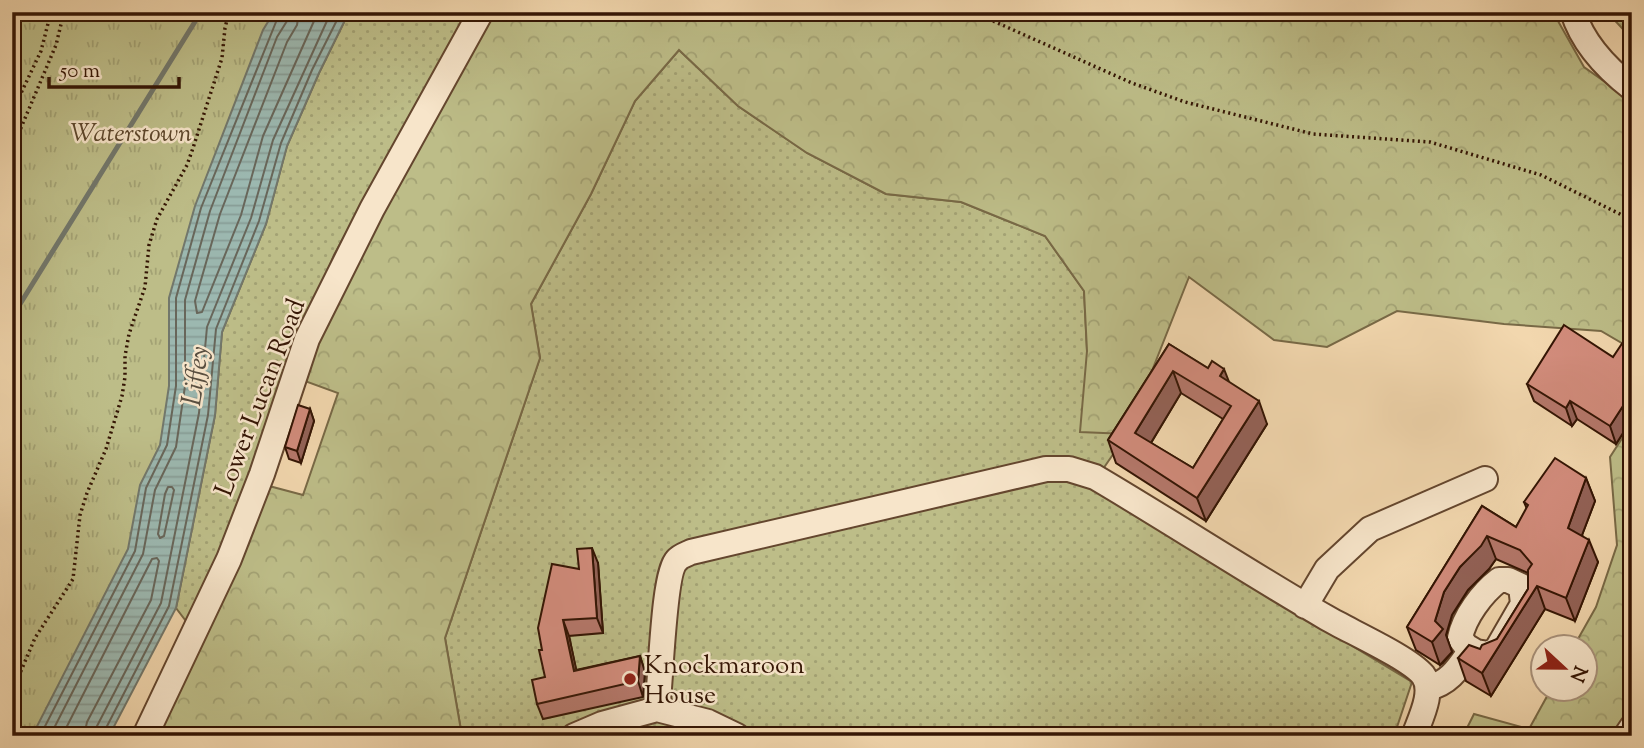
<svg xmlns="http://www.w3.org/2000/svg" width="1644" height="748" font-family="'Sorts Mill Goudy',serif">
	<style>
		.grass { fill: url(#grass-dots); stroke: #786946; stroke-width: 2 }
		.forest { fill: url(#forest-crowns); stroke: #786946; stroke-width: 2 }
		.park { fill: url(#park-tufts); stroke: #786946; stroke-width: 2 }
		.water { fill: url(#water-rules); stroke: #72776b; stroke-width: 2 }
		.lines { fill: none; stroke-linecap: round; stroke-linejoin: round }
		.shore { stroke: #68665a; stroke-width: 2 }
		.stream { stroke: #72776b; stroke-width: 5 }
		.minor-casing { stroke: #64462e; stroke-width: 28 }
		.path { stroke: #341504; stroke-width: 3.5; stroke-dasharray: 2 3.5; stroke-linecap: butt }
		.minor { stroke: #f7e5ca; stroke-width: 24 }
		.wall { fill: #b5786b; stroke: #341504; stroke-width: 2; fill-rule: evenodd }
		.shaded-wall { fill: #936257; stroke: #341504; stroke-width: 2 }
		.building { fill: #d28c7c; stroke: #341504; stroke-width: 2; fill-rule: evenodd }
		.poi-dot { fill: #8f2418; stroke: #f7e5ca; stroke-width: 2.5 }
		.labels { text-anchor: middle; stroke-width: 5; stroke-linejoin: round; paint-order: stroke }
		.park-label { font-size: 26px; font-style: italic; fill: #5d472c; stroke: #f7e5ca }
		.street-label { font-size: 26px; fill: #341504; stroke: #f7e5ca }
		.poi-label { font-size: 26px; fill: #341504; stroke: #f7e5ca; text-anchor: start }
		.water-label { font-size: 28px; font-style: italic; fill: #584e40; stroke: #f7e5ca }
	</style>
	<defs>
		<pattern id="grass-dots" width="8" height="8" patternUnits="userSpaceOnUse" patternTransform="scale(1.75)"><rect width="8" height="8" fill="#bdbd88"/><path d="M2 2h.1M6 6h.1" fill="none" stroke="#a3a274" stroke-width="1.8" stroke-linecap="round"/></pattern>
		<pattern id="forest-crowns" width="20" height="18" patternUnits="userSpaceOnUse" patternTransform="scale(1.75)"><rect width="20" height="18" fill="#bdbd88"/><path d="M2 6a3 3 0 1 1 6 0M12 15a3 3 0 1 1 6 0" fill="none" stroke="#a3a274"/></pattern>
		<pattern id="park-tufts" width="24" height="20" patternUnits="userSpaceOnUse" patternTransform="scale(1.75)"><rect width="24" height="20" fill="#bdbd88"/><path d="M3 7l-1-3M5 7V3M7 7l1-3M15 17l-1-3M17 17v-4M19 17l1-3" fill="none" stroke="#a3a274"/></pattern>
		<pattern id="water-rules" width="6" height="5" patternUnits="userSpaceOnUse" patternTransform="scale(1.75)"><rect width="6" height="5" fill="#9cb8b0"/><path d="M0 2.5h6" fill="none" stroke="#879d96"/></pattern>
	</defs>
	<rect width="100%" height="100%" fill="#f2d7ae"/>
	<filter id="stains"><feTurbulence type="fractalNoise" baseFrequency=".00286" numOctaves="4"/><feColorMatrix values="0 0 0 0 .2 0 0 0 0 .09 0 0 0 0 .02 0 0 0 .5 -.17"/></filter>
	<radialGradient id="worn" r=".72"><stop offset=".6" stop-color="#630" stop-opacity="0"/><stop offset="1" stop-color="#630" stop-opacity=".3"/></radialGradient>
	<path class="grass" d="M349 12H467L334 255 284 377 243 498 189 625 176 608 215 415 222 332 266 224 287 146 319 73Z
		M1607 12H1632V39Z
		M679 50 738 106 807 153 886 194 961 202 1045 236 1084 291 1087 351 1127 434 1090 488 1412 682 1394 736H462L445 638 540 358 531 304 591 194 635 101Z"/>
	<path class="forest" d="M492 12H1558V21L1584 67 1632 101V349L1601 331 1504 324 1397 311 1327 347 1274 340 1189 277 1127 434 1080 432 1087 351 1084 291 1045 236 961 202 886 194 807 153 738 106 679 50 635 101 591 194 531 304 540 358 445 638 462 736H156L269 486 303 495 338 393 302 380 352 268Z
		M1632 423V700L1616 736H1463L1474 714 1529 729 1551 689 1584 688V646H1574L1596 607 1617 545 1610 457Z"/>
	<path class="park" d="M12 12H314L177 480 65 736H12Z"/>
	<path class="water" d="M274 12H349L319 73 287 146 266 224 222 332 215 415 176 608 109 736H32L128 549 140 485 160 445 169 386V298L195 206 263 30Z"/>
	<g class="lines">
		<path class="shore" d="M299 12 297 25 287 42 220 214 195 301 197 313 202 312 241 215 263 136 318 12
			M168 487H172L174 490 164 536 160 538 158 534 165 494Z
			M40 736 135 551 146 488 167 445 176 386V298L201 208 280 12
			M50 736 143 554 155 490 176 447 185 386V300L210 211 277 37 287 21 289 12
			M62 736 152 559 157 558 159 561 151 600 87 722 84 736
			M95 736 97 726 161 603 199 413 207 327 251 218 273 140 331 12
			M104 736 105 730 169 606 208 415 216 329 259 221 281 143 312 70 341 12"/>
		<path class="stream" d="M12 317 201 12"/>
		<defs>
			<path id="minor" d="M1573 12C1583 44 1606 68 1632 88
				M1499 580H1508L1521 586 1523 604 1497 649 1489 654 1476 652 1466 646 1460 638C1464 617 1482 593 1499 580Z
				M1305 606 1327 569 1370 529 1485 479
				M1428 688C1450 683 1459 667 1471 650
				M657 709C661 683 663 573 677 560 680 556 687 554 691 552L1046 469H1069L1095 477C1173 523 1249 573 1327 618 1349 631 1408 657 1423 675 1435 691 1420 719 1414 736
				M145 736 229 559 262 474 307 339 372 209 481 12
				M574 736 602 724 657 709 708 722 737 736
				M1626 736 1632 727"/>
		</defs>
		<use href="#minor" class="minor-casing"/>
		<path class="path" d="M973 12 1132 83 1185 102 1313 134 1430 142 1541 175 1632 220
			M12 112 41 51 51 12
			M12 149 56 45 64 12
			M12 692 35 638 73 579 80 515 87 493 106 449 122 396 125 377V356L129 334 145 287 149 245 157 219 187 165 193 148 222 58 225 28 229 12"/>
		<use href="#minor" class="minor"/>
	</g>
	<path class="wall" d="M1632 339V419L1616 444 1577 419 1572 426 1534 401 1527 384 1613 357Z
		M1169 344 1229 382 1267 424 1206 521 1116 463 1108 440ZM1181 393 1223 419 1193 468 1151 443Z
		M310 409 314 421 301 463 289 459 285 447Z
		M1586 478 1595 501 1582 535 1598 562 1575 621 1545 609 1491 696 1466 681 1458 658 1480 649 1497 639 1528 589V573L1496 559 1489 569 1468 590 1452 615 1446 635 1452 652 1443 663 1440 665 1416 650 1407 627 1482 506 1516 527 1527 509 1524 502Z
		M598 563 603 633 569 636 576 670 640 656 645 672 643 697 543 719 537 704 579 569Z"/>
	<path class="shaded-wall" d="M1224 369 1233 392 1220 376Z
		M1173 371 1181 393 1143 456 1135 433Z
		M1632 392V419L1616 444 1610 426Z
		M1259 401 1267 424 1206 521 1197 498Z
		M1570 401 1577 419 1572 426 1566 408Z
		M310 409 314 421 301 463 297 451Z
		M1586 478 1595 501 1576 551 1568 528Z
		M1487 536 1496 559 1489 569 1468 590 1452 615 1446 635 1452 652 1440 665 1432 642 1435 621 1444 592 1460 567Z
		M1589 540 1598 562 1575 621 1566 598Z
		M592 548 598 563 603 633 597 618Z
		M1537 586 1545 609 1491 696 1482 673Z
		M563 620 569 636 580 687 574 671Z
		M640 656 645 672 643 697 638 681Z"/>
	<path class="building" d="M1564 325 1613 357 1627 336 1632 339V392L1610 426 1570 401 1566 408 1527 384Z
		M1169 344 1208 368 1212 361 1224 369 1220 376 1259 401 1197 498 1108 440ZM1173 371 1231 406 1193 468 1135 433Z
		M298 405 310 409 297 451 285 447Z
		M1555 458 1586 478 1568 528 1589 540 1566 598 1537 586 1482 673 1458 658 1469 645 1480 649 1482 645 1497 639 1528 589V570L1532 564 1520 550 1487 536 1481 546 1460 567 1444 592 1435 621 1443 629 1434 640 1432 642 1407 627 1482 506 1516 527 1528 505 1524 502Z
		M592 548 597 618 563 620 574 671 640 656 638 681 537 704 532 680 545 677 539 650H542L538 628 552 564 579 569 577 549Z"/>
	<circle class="poi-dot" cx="630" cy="679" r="7"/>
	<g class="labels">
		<g class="park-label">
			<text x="131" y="141">Waterstown</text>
		</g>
		<g class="street-label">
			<text transform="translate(259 397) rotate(-69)" y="9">Lower Lucan Road</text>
		</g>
		<g class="poi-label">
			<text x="644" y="673">Knockmaroon<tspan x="644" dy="30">House</tspan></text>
		</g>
		<g class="water-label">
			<text transform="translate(194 376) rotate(-82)" y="10">Liffey</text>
		</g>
	</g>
	<rect width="1644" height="748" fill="none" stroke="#f2d7ae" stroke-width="42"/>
	<rect x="14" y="14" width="1616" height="720" fill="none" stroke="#341504" stroke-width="3.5"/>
	<rect x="21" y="21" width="1602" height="706" fill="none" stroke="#341504" stroke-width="2"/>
	<g transform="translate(1564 668) rotate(112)"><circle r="33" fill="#f7e5ca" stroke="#a9927b" stroke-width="2"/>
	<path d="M0-5L12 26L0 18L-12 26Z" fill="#8f2418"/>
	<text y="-10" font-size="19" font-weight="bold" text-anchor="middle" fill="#341504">N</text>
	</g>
	<path d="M49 77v10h130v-10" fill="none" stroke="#341504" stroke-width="3.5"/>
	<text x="60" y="77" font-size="21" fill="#341504" stroke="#f7e5ca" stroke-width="5" paint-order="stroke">50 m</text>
	<rect width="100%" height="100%" filter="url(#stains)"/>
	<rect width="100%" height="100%" fill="url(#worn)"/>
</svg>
